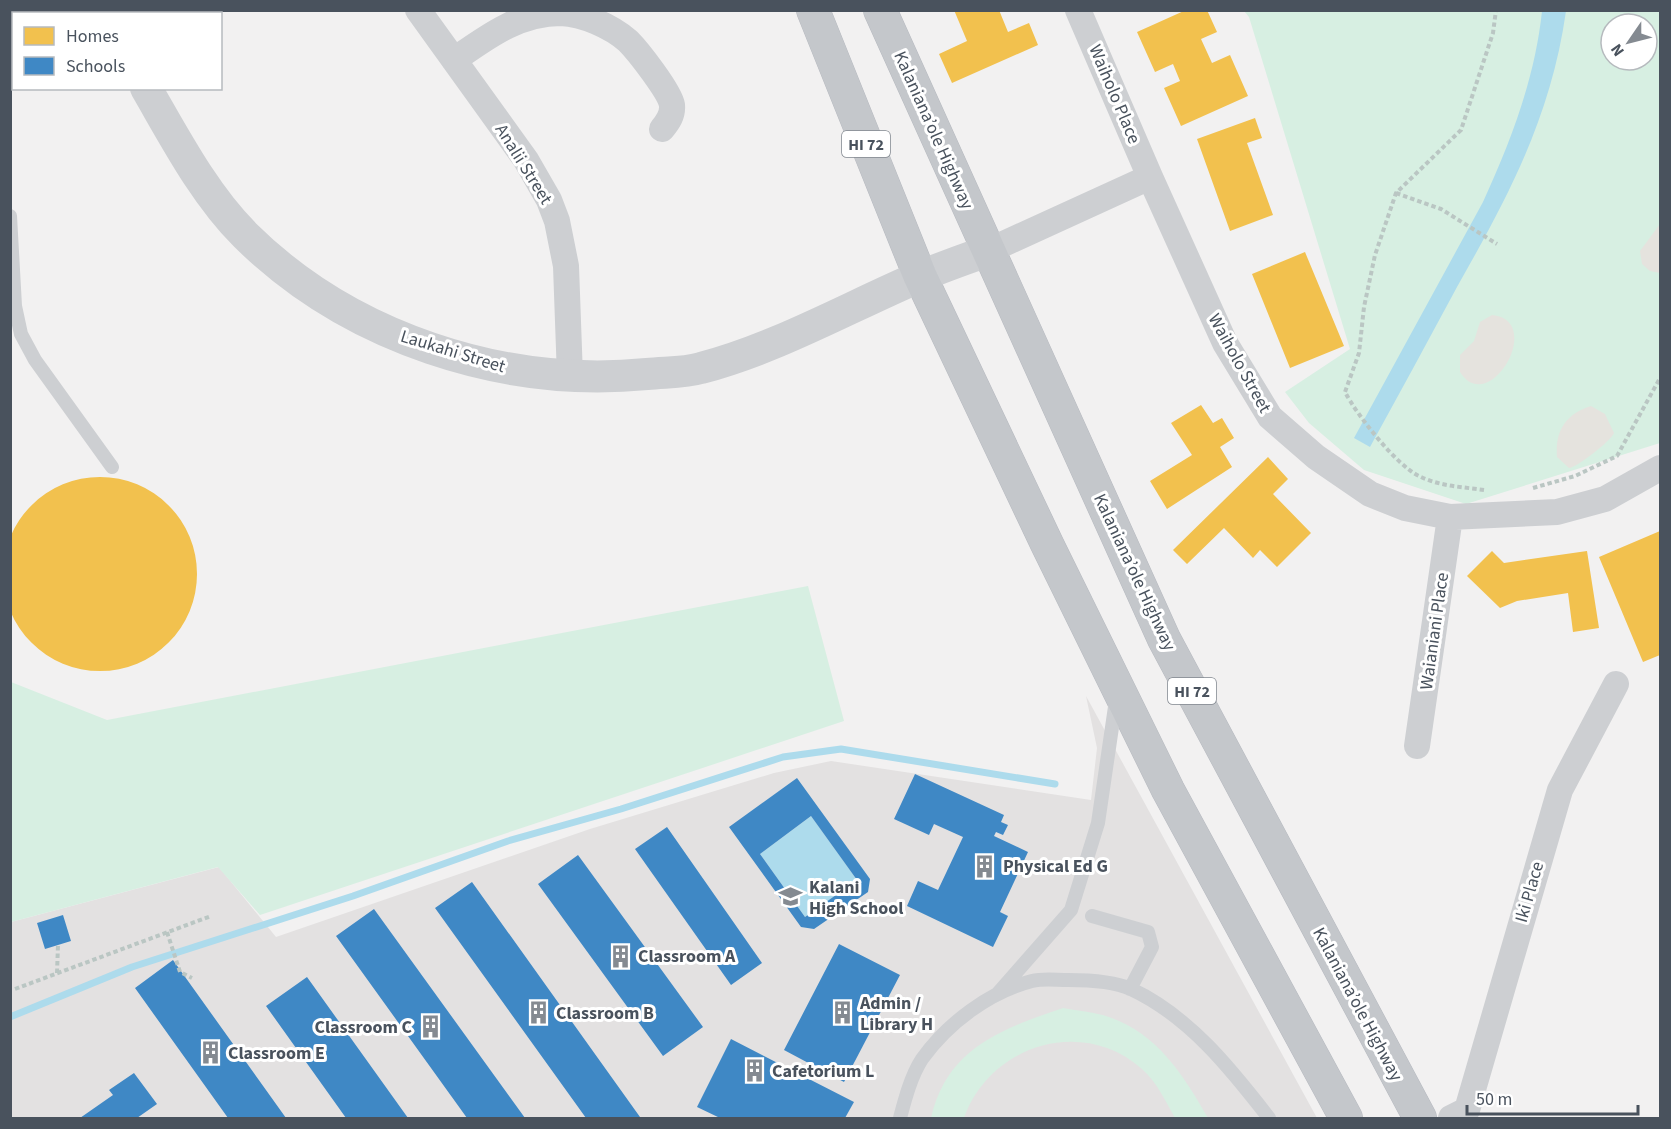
<svg xmlns="http://www.w3.org/2000/svg" width="1671" height="1129" font-family="'Source Sans 3',sans-serif">
	<style>
		.education { fill: #e3e1e1 }
		.green { fill: #d7efe2; fill-rule: evenodd }
		.sand { fill: #e5e3de }
		.water { fill: #addbec }
		.homes { fill: #f2c14e }
		.schools { fill: #3f88c5; fill-rule: evenodd }
		.lines { fill: none; stroke-linecap: round; stroke-linejoin: round }
		.stream { stroke: #addbec; stroke-width: 7 }
		.trunk-casing { stroke: #b7bac0; stroke-width: 34 }
		.path { stroke: #bac6c3; stroke-width: 4; stroke-dasharray: 4.5 3; stroke-linecap: butt }
		.service { stroke: #cdcfd2; stroke-width: 14 }
		.minor { stroke: #cdcfd2; stroke-width: 26 }
		.tertiary { stroke: #cdcfd2; stroke-width: 32 }
		.trunk { stroke: #c4c7cb; stroke-width: 33 }
		.labels { text-anchor: middle; stroke-width: 6; stroke-linejoin: round; paint-order: stroke }
		.shield { fill: #fff; stroke: #80868e; stroke-width: 1.5 }
		.shield-label { font-size: 16px; font-weight: bold; fill: #49525d }
		.street-label { font-size: 18px; fill: #49525d; stroke: #fff }
		.poi-label { font-size: 18px; font-weight: bold; fill: #49525d; stroke: #fff; text-anchor: start }
	</style>
	<rect width="100%" height="100%" fill="#f2f1f1"/>
	<path class="education" d="M1086 696 1317 1118H11V922L219 867 276 937 590 829 774 773 831 761 1091 800 1097 748Z"/>
	<path class="green" d="M1244 11H1660V443L1466 504 1364 470 1309 423 1285 392 1350 349 1249 17ZM1611 24H1647V60H1611Z
		M808 586 844 721 260 915 218 867 11 922V682L107 720Z
		M1063 1008C1078 1011 1095 1012 1109 1017 1158 1034 1184 1076 1208 1118H1175C1166 1102 1157 1082 1142 1069 1082 1016 990 1045 964 1118H931C947 1048 1001 1029 1063 1008Z"/>
	<path class="sand" d="M1660 224V273L1650 271 1642 264 1640 251Z
		M1492 315C1546 320 1489 418 1460 372V355L1474 341 1480 322Z
		M1591 406 1605 414 1614 433C1611 441 1576 468 1569 468L1557 457C1555 432 1565 414 1591 406Z"/>
	<path class="water" d="M1542 11H1566C1551 117 1509 195 1457 287 1428 341 1399 394 1370 447L1354 438 1483 202C1511 141 1535 78 1542 11Z
		M811 816 857 880 805 917 760 854Z"/>
	<path class="homes" d="M954 10H999L1008 32 1029 23 1038 45 952 83 939 54 967 41Z
		M1186 10H1207L1217 32 1201 39 1212 63 1230 55 1248 96 1181 126 1164 88 1180 81 1173 64 1155 72 1137 32Z
		M1255 118 1262 138 1247 143 1273 215 1230 231 1197 139Z
		M1305 252 1344 346 1290 368 1252 274Z
		M1201 405 1213 423 1222 418 1234 438 1220 447 1232 467 1167 509 1150 481 1192 455 1171 423Z
		M1268 457 1288 479 1273 494 1311 533 1277 567 1260 550 1253 558 1224 528 1187 564 1173 550Z
		M3 574a97 97 0 1 1 194 0a97 97 0 1 1-194 0Z
		M1660 531V655L1643 662 1599 557Z
		M1492 551 1504 563 1587 551 1599 628 1573 632 1568 593 1517 601 1500 608 1467 576Z"/>
	<path class="schools" d="M915 774 1004 815 1001 822 1008 825 1003 835 996 832 994 836 1028 852 1000 912 1008 916 993 947 907 906 918 881 938 890 963 837 934 824 929 835 894 819Z
		M797 778 870 879 868 892 814 929 801 927 729 827ZM811 816 857 880 805 917 760 854Z
		M667 827 762 963 731 985 635 849Z
		M578 855 703 1027 663 1056 538 884Z
		M472 882 640 1117 639 1118H586L435 908Z
		M374 909 525 1118H467L336 936Z
		M63 915 71 941 45 949 37 923Z
		M839 944 900 975 844 1082 784 1050Z
		M173 960 286 1118H228L135 988Z
		M307 977 408 1118H346L266 1006Z
		M731 1039 854 1102 845 1118H720L697 1107Z
		M134 1073 157 1104 137 1118H80L113 1095 109 1090Z"/>
	<g class="lines">
		<path class="stream" d="M10 1017 132 967 353 896 508 841 621 809 783 757 841 749 1055 784"/>
		<defs>
			<path id="trunk" d="M813 10 920 276 1047 544 1168 790 1346 1118
				M880 10 1164 639 1420 1118"/>
		</defs>
		<use href="#trunk" class="trunk-casing"/>
		<path class="path" d="M1396 193 1441 209 1497 244
			M1533 488 1575 476 1617 456 1660 378
			M1484 490C1463 487 1438 486 1419 476 1396 465 1357 415 1345 392L1359 353 1364 307 1375 255 1396 193 1461 130 1493 33 1496 10
			M167 932 180 972 192 978
			M57 973 58 945
			M15 989 211 916"/>
		<path class="service" d="M10 216 15 306 21 334 35 360 112 467
			M1092 916 1148 932 1152 947 1130 989
			M998 993 1071 910 1098 823 1116 700
			M900 1118C905 1099 911 1076 922 1059 948 1023 989 992 1032 981 1043 978 1056 980 1068 980 1087 980 1113 981 1131 989 1189 1016 1231 1069 1269 1118"/>
		<path class="minor" d="M418 10 526 160 549 200 557 221 566 266 570 377
			M1078 10 1150 177 1225 343 1270 417 1316 457 1370 494 1405 508 1450 517 1557 512 1605 499 1660 468
			M454 60C487 37 518 13 561 13 583 14 611 26 628 41 638 51 670 92 672 105 673 115 668 122 662 129
			M988 251 1150 177
			M1417 746 1450 517
			M1451 1118 1467 1110 1560 790 1616 684"/>
		<path class="tertiary" d="M101 10 103 14
			M146 88C175 138 204 194 245 235 349 338 503 388 647 374 664 372 684 373 701 368 777 348 847 308 919 277 942 267 965 259 988 251"/>
		<use href="#trunk" class="trunk"/>
	</g>
	<defs>
		<symbol id="building-bare" viewBox="-9 -9 18 18"><path d="M-4-6H4V6H1V3H-1V6H-4ZM-2.5-4.3h1.7v1.8h-1.7ZM.8-4.3h1.7v1.8H.8ZM-2.5-1h1.7V.8h-1.7ZM.8-1h1.7V.8H.8Z" fill="#848a91" stroke="#fff" stroke-width="2.5" paint-order="stroke"/></symbol>
		<symbol id="school-bare" viewBox="-9 -9 18 18"><path d="M0-5L7-2L0 1L-7-2ZM-4 1L0 2.5L4 1V4Q0 6-4 4Z" fill="#848a91" stroke="#fff" stroke-width="2.5" paint-order="stroke"/></symbol>
	</defs>
	<g fill-rule="evenodd">
		<use href="#building-bare" x="968" y="850" width="33" height="33"/>
		<use href="#school-bare" x="774" y="880" width="33" height="33"/>
		<use href="#building-bare" x="604" y="940" width="33" height="33"/>
		<use href="#building-bare" x="522" y="996" width="33" height="33"/>
		<use href="#building-bare" x="826" y="996" width="33" height="33"/>
		<use href="#building-bare" x="414" y="1010" width="33" height="33"/>
		<use href="#building-bare" x="194" y="1036" width="33" height="33"/>
		<use href="#building-bare" x="738" y="1054" width="33" height="33"/>
	</g>
	<g class="labels">
		<g class="shield">
			<rect x="842" y="131" width="48" height="26" rx="4.5"/>
			<rect x="1168" y="678" width="48" height="26" rx="4.5"/>
		</g>
		<g class="shield-label">
			<text x="866" y="150">HI 72</text>
			<text x="1192" y="697">HI 72</text>
		</g>
		<g class="street-label">
			<text transform="translate(1115 94) rotate(67)" y="6">Waiholo Place</text>
			<text transform="translate(934 130) rotate(66)" y="6">Kalaniana’ole Highway</text>
			<text transform="translate(524 164) rotate(58)" y="6">Analii Street</text>
			<text transform="translate(453 351) rotate(17)" y="6">Laukahi Street</text>
			<text transform="translate(1240 363) rotate(61)" y="6">Waiholo Street</text>
			<text transform="translate(1135 572) rotate(65)" y="6">Kalaniana’ole Highway</text>
			<text transform="translate(1434 631) rotate(-82)" y="6">Waianiani Place</text>
			<text transform="translate(1529 892) rotate(-74)" y="6">Iki Place</text>
			<text transform="translate(1358 1004) rotate(62)" y="6">Kalaniana’ole Highway</text>
		</g>
		<g class="poi-label">
			<text x="1003" y="872">Physical Ed G</text>
			<text x="809" y="893">Kalani<tspan x="809" dy="21">High School</tspan></text>
			<text x="638" y="962">Classroom A</text>
			<text x="860" y="1009">Admin /<tspan x="860" dy="21">Library H</tspan></text>
			<text x="556" y="1019">Classroom B</text>
			<text x="412" y="1033" text-anchor="end">Classroom C</text>
			<text x="228" y="1059">Classroom E</text>
			<text x="772" y="1077">Cafetorium L</text>
		</g>
	</g>
	<rect width="1671" height="1129" fill="none" stroke="#49525d" stroke-width="24"/>
	<rect x="12" y="12" width="210" height="78" fill="#ffffff" stroke="#b6babe" stroke-width="1.5"/>
	<rect x="24" y="27" width="30" height="18" fill="#f2c14e" stroke="#b6babe" stroke-width="1.5"/>
	<text x="66" y="42" font-size="18" fill="#49525d">Homes</text>
	<rect x="24" y="57" width="30" height="18" fill="#3f88c5" stroke="#b6babe" stroke-width="1.5"/>
	<text x="66" y="72" font-size="18" fill="#49525d">Schools</text>
	<g transform="translate(1629 42) rotate(235)"><circle r="28" fill="#ffffff" stroke="#b6babe" stroke-width="1.5"/>
	<path d="M0-4.5L10 22L0 15L-10 22Z" fill="#848a91"/>
	<text y="-9" font-size="16" font-weight="bold" text-anchor="middle" fill="#49525d">N</text>
	</g>
	<path d="M1467 1105v9h171v-9" fill="none" stroke="#49525d" stroke-width="3"/>
	<text x="1476" y="1105" font-size="18" fill="#49525d" stroke="#ffffff" stroke-width="4.5" paint-order="stroke">50 m</text>
</svg>
